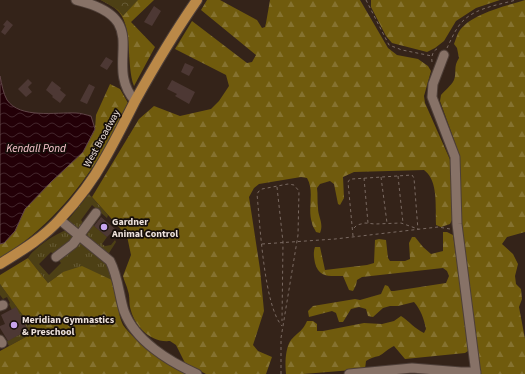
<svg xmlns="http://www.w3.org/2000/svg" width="525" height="374" font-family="'Source Sans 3',sans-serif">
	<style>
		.grass { fill: url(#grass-tufts) }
		.forest { fill: url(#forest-firs) }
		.park { fill: url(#park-crowns) }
		.water { fill: url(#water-waves); stroke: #604447 }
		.building { fill: #4d3834 }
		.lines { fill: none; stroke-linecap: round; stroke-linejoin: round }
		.minor-casing { stroke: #4e3f38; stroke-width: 11 }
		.major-casing { stroke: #4e3f38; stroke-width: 12 }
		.path { stroke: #7a6a62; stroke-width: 1; stroke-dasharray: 3 3; stroke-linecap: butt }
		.minor { stroke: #877267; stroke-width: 9 }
		.major { stroke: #bb8948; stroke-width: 10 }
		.poi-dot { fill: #c8a5ef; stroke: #160e0a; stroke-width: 1.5 }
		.labels { text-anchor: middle; stroke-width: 3.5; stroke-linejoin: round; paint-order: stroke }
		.street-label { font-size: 10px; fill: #eee2dc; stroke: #160e0a }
		.poi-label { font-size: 10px; font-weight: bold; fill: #eee2dc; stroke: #160e0a; text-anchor: start }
		.water-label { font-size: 11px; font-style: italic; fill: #fdc9d1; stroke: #160e0a }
	</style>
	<defs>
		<pattern id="grass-tufts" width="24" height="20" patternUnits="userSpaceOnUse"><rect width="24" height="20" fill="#4d4015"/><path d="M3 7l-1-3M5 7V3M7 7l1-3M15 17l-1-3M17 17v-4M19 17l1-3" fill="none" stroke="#675b36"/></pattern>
		<pattern id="forest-firs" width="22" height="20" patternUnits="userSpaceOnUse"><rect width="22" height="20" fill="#705b0d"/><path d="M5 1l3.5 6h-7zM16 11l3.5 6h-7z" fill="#857230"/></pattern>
		<pattern id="park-crowns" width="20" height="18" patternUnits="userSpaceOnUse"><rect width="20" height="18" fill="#4d4015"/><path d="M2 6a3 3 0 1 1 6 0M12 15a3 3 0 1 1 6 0" fill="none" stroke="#675b36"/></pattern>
		<pattern id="water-waves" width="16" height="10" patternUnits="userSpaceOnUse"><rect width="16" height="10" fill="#230007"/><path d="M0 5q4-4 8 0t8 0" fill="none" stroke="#43252b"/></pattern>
	</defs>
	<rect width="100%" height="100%" fill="#342319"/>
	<path class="grass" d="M89 194 108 215 107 218 92 205 81 220 84 224 78 231 67 223 68 220Z
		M93 221 95 222 93 225 107 237 102 244 105 246 111 245 115 240 116 242 109 253H107L83 235Z
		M67 230 76 237 55 256 51 252 39 264 49 275 61 263 57 258 80 242 108 264 114 281 63 272 48 283 28 258C33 249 56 233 67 230Z
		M0 284 35 332 9 346 7 341 28 330 12 310 9 304 10 303 7 297 3 299 0 295Z"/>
	<path class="forest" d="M101 0H154L131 22 155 47 134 86C126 65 133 28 119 12 115 7 107 3 101 0Z
		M207 0H220L257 20 262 28 265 27 266 23 270 0H360L388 48 397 55 418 59 428 66 431 71 424 96 425 103 451 162 453 192 452 220 450 224 441 227 436 225C435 208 439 181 424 170L354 172 343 177 344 198 340 205 338 204 334 184 330 181 320 184 317 188C318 195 317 201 318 208 318 217 324 223 320 233L316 232C315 229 312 226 312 223 307 208 315 192 307 178L301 177 259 184 254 188 249 197 260 269 264 311 253 345 258 351 272 357 266 374H206L185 363 176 345 170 341C150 343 134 326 130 307 129 302 130 296 128 291 127 286 124 281 123 276L131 255 127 236 92 197 139 119 154 106 180 116 211 109 219 101 229 86 226 75 175 49 192 21 247 63 252 62 256 55 201 10Z
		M371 0H500L476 8 456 21 444 41 435 48 427 52 392 43 386 36 371 7Z
		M525 0V232L507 237 502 244 513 254 518 264 515 276 516 284 521 289 522 299 519 307 525 339V374H480L462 229 459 162 457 148 440 101 441 95C445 90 451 86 454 80 457 72 453 67 459 58L457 48 454 44C456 39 457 34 460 30 473 13 506 6 525 0Z
		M110 84 120 89 128 103C119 120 111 138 101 154 76 195 42 233 0 258V244L4 243 15 231 25 209 51 182 83 152 95 129 96 115Z
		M443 232H447L453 235 469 345 468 351 465 353 405 359 394 346C389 348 383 354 379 356 374 357 371 358 366 361L365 369 303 374H286C285 365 285 348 291 340 298 332 303 331 307 321H313L317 324V331H323L364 323 382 324 394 321 401 316C409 321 415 329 424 333L426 329C424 319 421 310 414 302L398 306H390L383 308 373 317 368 316 366 309 359 307 351 309 343 322H339L336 313 332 311 309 317 308 311 313 306 355 299 360 300 381 294 385 285 388 286 391 291H394L446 283 449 276 447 271 443 268 362 277 357 280 356 285 353 291 349 290 343 276C329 276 319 278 315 263 314 257 313 253 315 247H320L325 270 367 265 374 263 375 240 379 239 386 240 388 258 390 261H405L410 259 409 243 412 237H415L423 247 431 254 443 251Z
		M28 258 48 283 63 272 82 266 114 281 122 306 119 313C120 317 121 321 123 325 136 343 166 364 186 374H0V351L35 332 0 284V275Z"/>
	<path class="park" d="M101 0H138L123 16 118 10Z"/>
	<path class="water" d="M0 76C2 85 3 93 7 100 20 119 56 112 76 113 81 113 86 115 91 116L95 129 83 152 51 182 25 209 15 231 4 243 0 244Z"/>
	<path class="building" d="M154 6 161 11 152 26 144 22Z
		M7 20 13 25 5 35 1 32 5 26 3 25Z
		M106 57 113 61 107 70 100 66Z
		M185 63 194 67 189 76 181 72Z
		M28 79 32 83 28 87 32 92 26 97 18 89Z
		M172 80 195 92 189 104 175 96 177 94 167 89Z
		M52 81 61 88 60 90 66 95 60 103 52 97 53 96 46 90Z
		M89 84 95 87 87 104 80 101Z
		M101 217 115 229 107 237 94 226Z
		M16 307 28 330 8 341 0 328V326L5 324 1 315Z"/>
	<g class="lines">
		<defs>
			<path id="minor" d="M76 0C157 19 101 62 135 101
				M444 55 433 84 432 97 455 157 457 224 476 374
				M60 220 110 261C118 276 119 295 124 311 135 341 170 362 197 374
				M56 257 73 244 96 213
				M0 306 3 305
				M0 340 2 343
				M349 374 412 368 461 372H476"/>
			<path id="major" d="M0 264C21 251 43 238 60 219 77 201 92 182 104 160 115 141 125 121 135 101 154 67 174 33 197 0"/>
		</defs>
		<use href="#minor" class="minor-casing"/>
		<use href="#major" class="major-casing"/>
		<path class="path" d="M366 0 389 45 402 50 432 56
			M447 48C451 40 455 30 461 23 474 8 498 5 516 0
			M432 62C431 56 433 49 440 48
			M398 176 403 223
			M381 177 387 223
			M364 178 368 223
			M277 187 283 242 282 321
			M354 228 357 225 365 223 375 224 401 223 418 229
			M353 236 348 182 350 179H352L412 175 414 178 418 230
			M262 244 335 239 438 227 450 229
			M281 374V338L298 235 299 191 294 185 288 184 262 189 259 191 257 194C260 224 264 306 282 326"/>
		<use href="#minor" class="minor"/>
		<use href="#major" class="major"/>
	</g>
	<g class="poi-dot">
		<circle cx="104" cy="227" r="4"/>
		<circle cx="14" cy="325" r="4"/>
	</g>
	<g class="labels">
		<g class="street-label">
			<text transform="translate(101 138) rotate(-61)" y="4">West Broadway</text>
		</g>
		<g class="poi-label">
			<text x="112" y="225">Gardner<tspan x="112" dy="12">Animal Control</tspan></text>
			<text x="22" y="323">Meridian Gymnastics<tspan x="22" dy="12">&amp; Preschool</tspan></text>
		</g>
		<g class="water-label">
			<text x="36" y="152">Kendall Pond</text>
		</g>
	</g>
</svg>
